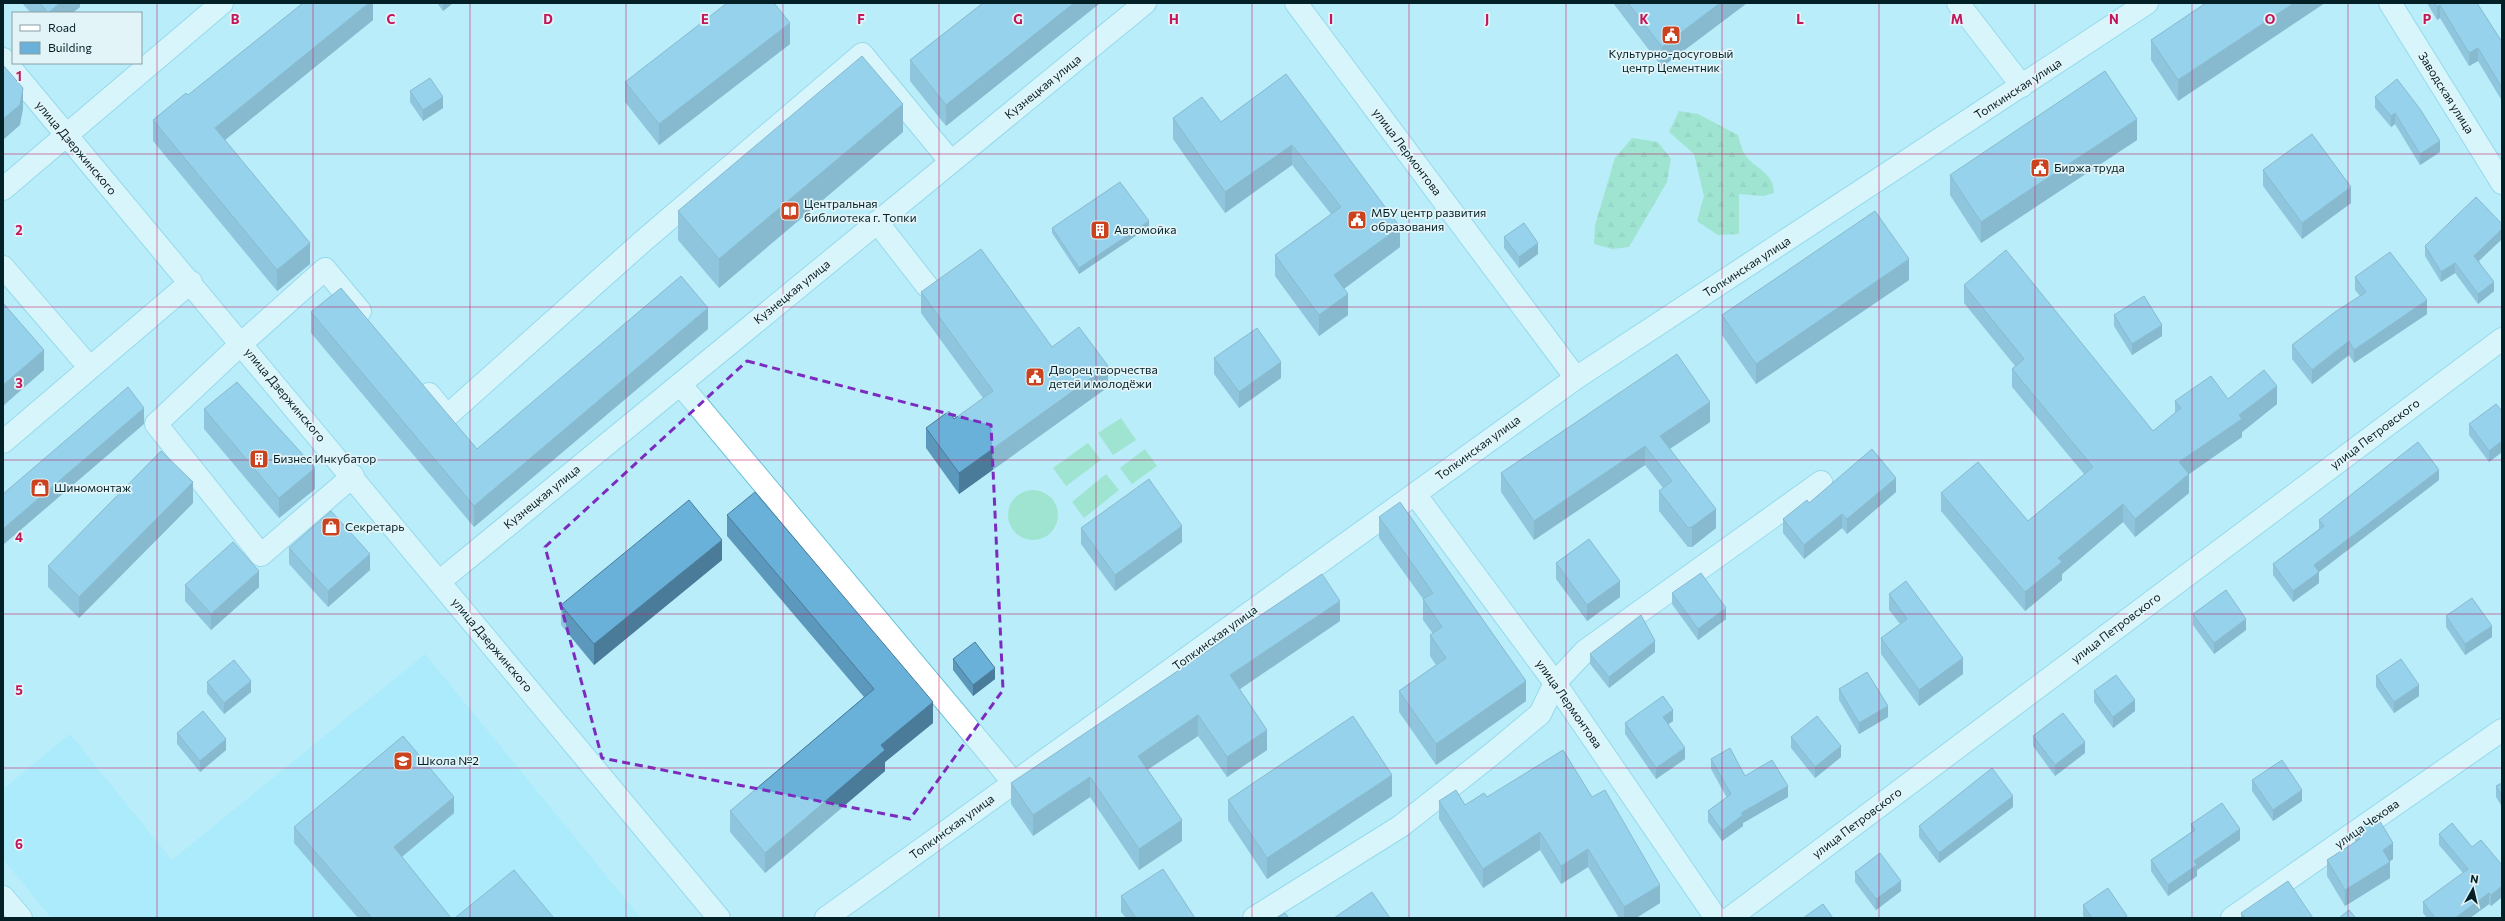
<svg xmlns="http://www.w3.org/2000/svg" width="2505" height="921" font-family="Commissioner,sans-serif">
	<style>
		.built { fill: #9ae9fd }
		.grass { fill: #7dda9f }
		.forest { fill: url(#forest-firs) }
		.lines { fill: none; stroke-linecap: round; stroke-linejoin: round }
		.minor-casing { stroke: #68c3d9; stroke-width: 24 }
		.minor { stroke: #fff; stroke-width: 22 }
		.wall { fill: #5b98bb }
		.shaded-wall { fill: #4a7c99 }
		.building { fill: #6ab1da; stroke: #4a7c99 }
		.marked { fill: none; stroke: #7b2cbf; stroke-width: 3; stroke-dasharray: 8 5; stroke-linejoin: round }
		.grid { fill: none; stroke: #c2185b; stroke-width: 1; stroke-opacity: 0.55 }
		.labels { text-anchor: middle; stroke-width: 3.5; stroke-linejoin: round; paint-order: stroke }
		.poi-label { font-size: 12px; fill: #022026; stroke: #e3f4f8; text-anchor: start }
		.street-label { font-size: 12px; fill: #022026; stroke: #e3f4f8 }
		.grid-label { font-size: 13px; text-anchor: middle; font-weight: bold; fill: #c2185b; stroke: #e3f4f8; stroke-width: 3.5; stroke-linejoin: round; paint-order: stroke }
	</style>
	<defs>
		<pattern id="forest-firs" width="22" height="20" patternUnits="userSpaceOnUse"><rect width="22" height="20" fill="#7dda9f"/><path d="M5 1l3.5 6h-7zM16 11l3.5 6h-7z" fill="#6abb89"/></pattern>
	</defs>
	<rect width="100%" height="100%" fill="#baedfa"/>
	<path class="built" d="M425 654 641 918H51L3 859V789L70 734 172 860Z"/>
	<path class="grass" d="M1121 418 1136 440 1113 455 1098 433Z
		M1088 443 1101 460 1066 486 1053 468Z
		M1145 449 1157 466 1132 484 1120 468Z
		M1106 474 1119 490 1084 518 1072 502Z
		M1008 515a25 25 0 1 1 50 0a25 25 0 1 1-50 0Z"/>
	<path class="forest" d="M1679 111 1698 114 1738 135C1740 142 1742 151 1746 156 1757 170 1774 173 1774 193L1763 196 1739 194V234L1718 235 1697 221 1704 196 1694 154 1669 132Z
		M1632 138 1658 142 1671 159 1667 182 1629 247 1612 249 1594 244 1595 225 1615 158Z"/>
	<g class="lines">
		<defs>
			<path id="minor" d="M1296 3 1576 378
				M1958 3 2022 86
				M2390 3 2502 183
				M3 59 719 918
				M3 189 222 3
				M877 222 927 286
				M3 267 90 368
				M680 384 1014 783
				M429 394 447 416 642 242 862 54 951 162
				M3 442 191 282
				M353 476 261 555 156 424 242 343 325 269 360 311
				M1415 494 1555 683 1716 918
				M440 581 1145 3
				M3 897 21 918
				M826 918 1576 378 2147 3
				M1254 918 1401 826 1492 754 1540 714 1555 683 1585 651 1821 482
				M1730 918 2502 339
				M2232 918 2502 730"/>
		</defs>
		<use href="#minor" class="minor-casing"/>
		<use href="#minor" class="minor"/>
	</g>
	<path class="wall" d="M22 3H80V7L72 13H31Z
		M373 3V20L225 140 310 264 277 291 153 141V120L188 95Z
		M437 3H453L443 11Z
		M983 3H1100L946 126 910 81V60Z
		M1613 3H1747L1662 67Z
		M2206 3 2178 101 2151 60V40Z
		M2427 3H2477L2502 42V101L2478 61 2469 66 2440 18 2437 20Z
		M790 44 659 145 625 102V82Z
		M1286 74 1400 247 1344 289 1348 315 1319 336 1275 276V255L1331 214 1292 165 1225 213 1173 139V118L1221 122Z
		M2397 79 2440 152 2420 165 2395 124 2391 127 2375 108V97Z
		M410 91 443 108 423 121 410 102Z
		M903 132 719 288 678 240V211Z
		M2137 140 1981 243 1950 195V175Z
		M2263 170 2351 203 2302 239 2263 186Z
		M2502 224V239L2479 261 2494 291 2478 304 2455 273 2441 282 2425 256V246Z
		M1149 227 1079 274 1052 233V228Z
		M1504 237 1538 254 1519 268 1504 248Z
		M2355 277 2427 314 2354 363 2349 355 2312 384 2292 359V345L2360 296 2355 290Z
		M1909 280 1756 384 1722 335V315Z
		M1964 285 2153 431 2175 413V401L2228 399 2277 404 2242 432V437L2189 474V493L2135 537 2123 522 2062 574V580L2025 611 1941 511V493L2028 521 2084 474 2012 387V369L2015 366 1964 303Z
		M921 292 1052 347 1108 387 959 494 926 448V428L954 419 983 398 921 313Z
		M311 312 477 449 708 329 474 527 311 333Z
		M2114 315 2162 336 2132 355 2114 326Z
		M1214 358 1281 378 1239 408 1214 374Z
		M204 409 315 489 279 518 204 429Z
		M2502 411V452L2489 462 2469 435V424Z
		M1710 422 1670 449 1716 528 1692 547H1688L1659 511V491L1663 488 1645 465 1534 540 1501 492V473Z
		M2439 480 2319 572V583L2293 602 2273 575V564L2319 529V520Z
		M1896 492 1847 534 1842 528 1804 559 1783 533V519L1809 503Z
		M193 503 79 618 48 587V566Z
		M727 515 933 723 885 762V771L765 873 730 832V811L864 697 727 536Z
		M1379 517 1526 701 1436 765 1399 712V691L1436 665 1430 656V635L1433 634 1423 620V599L1379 538Z
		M1081 528 1182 542 1115 591 1081 544Z
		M289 548 370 570 328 607 289 564Z
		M722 560 594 665 561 625V605Z
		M1556 563 1620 597 1587 621 1556 579Z
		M185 585 259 587 211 630 185 601Z
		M1672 593 1726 619 1698 640 1672 604Z
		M1889 594 1963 674 1919 706 1881 654V638L1900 624 1889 610Z
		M2193 614 2246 630 2214 654 2193 625Z
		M2446 616 2492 637 2465 655 2446 627Z
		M1340 621 1239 689 1267 750 1227 777 1198 736 1147 770 1182 841 1139 870 1090 797 1033 836 1011 804V783Z
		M1655 652 1609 688 1590 664V654Z
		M953 659 995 679 973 696 953 670Z
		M2376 676 2419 696 2394 713 2376 687Z
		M207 682 251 692 224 714 207 693Z
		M1839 689 1888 717 1859 734 1839 700Z
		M2094 691 2135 711 2113 728 2094 702Z
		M1673 721 1668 724 1685 759 1656 779 1625 734V723Z
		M177 733 226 750 200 772 177 744Z
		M2033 736 2085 753 2055 776 2033 746Z
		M1791 737 1841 757 1815 778 1791 748Z
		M1711 759 1745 776 1788 797 1743 823V826L1722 841 1708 822V811L1727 798 1711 769Z
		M2252 780 2302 801 2273 821 2252 791Z
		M2502 783V807L2496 797V786Z
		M1392 796 1267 879 1228 820V800Z
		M1487 797H1592L1660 903 1636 918H1619L1588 867 1561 884 1540 850 1483 888 1439 819V801L1465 805Z
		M2013 807 1939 863 1919 837V826Z
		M454 813 402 857 451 918H358L294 843V827Z
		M2191 824 2240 840 2197 870V876L2168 896 2151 871V860L2191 832Z
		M2355 831 2393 859 2390 861V878L2345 906 2327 876V860L2355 842Z
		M2439 834 2472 847 2502 865V897L2491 906 2489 904 2470 918H2427L2423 913V902L2463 873 2439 845Z
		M1855 872 1901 891 1876 910 1855 882Z
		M1121 896 1195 918H1126L1121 912Z
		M2083 905 2127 918H2085L2083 916Z
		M2241 913 2313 918H2241Z"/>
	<path class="shaded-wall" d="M60 3H80V7L72 13H48Z
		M369 3H373V20L215 148V128Z
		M443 3H453L443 11Z
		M1074 3H1100L946 126V105Z
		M1720 3H1747L1662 67V47Z
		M2294 3H2325L2178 101V80Z
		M2440 5V18L2437 20V7Z
		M790 23V44L659 145V124Z
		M2478 48V61L2469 66V53Z
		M23 88V109L20 125 3 140V119Z
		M443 97V108L423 121V110Z
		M903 104V132L719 288V259Z
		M2395 113V124L2391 127V116Z
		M2137 119V140L1981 243V222Z
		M2440 141V152L2420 165V154Z
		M1292 145V165L1225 213V192Z
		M2351 187V203L2302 239V223Z
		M1149 221V227L1079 274V268Z
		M1400 227V247L1334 296V275Z
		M2502 229V239L2474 265V256Z
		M310 243V264L277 291V270Z
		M1538 243V254L1519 268V257Z
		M1909 259V280L1756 384V364Z
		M2455 263V273L2441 282V272Z
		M2494 282V291L2478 304V294Z
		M1348 294V315L1319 336V315Z
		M2427 300V314L2354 363V350Z
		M708 308V329L474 527V506Z
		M2162 325V336L2132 355V344Z
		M2349 341V355L2312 384V370Z
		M44 350V370L3 406V385Z
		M1281 362V378L1239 408V392Z
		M1108 366V387L959 494V473Z
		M2277 386V404L2242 432V437L2179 481V462Z
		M1710 402V422L1660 455V436Z
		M144 408V424L3 545V529Z
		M2502 441V452L2489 462V451Z
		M1645 446V465L1534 540V521Z
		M315 468V489L279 518V498Z
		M2439 470V480L2319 572V583L2293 602V591L2314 565Z
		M2189 474V493L2135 537V519Z
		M1896 478V492L1847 534V519Z
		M193 482V503L79 618V597Z
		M2123 504V522L2062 574V580L2025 611V592L2058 558Z
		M1716 509V528L1692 547V527Z
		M1842 514V528L1804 559V545Z
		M1182 526V542L1115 591V575Z
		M722 540V560L594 665V644Z
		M370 554V570L328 607V591Z
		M259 571V587L211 630V614Z
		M1620 581V597L1587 621V605Z
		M1340 601V621L1230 696V675Z
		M1726 608V619L1698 640V629Z
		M2246 619V630L2214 654V643Z
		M2492 626V637L2465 655V644Z
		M1655 641V652L1609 688V677Z
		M1963 658V674L1919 706V690Z
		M995 668V679L973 696V685Z
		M251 681V692L224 714V703Z
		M1526 681V701L1436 765V744Z
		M2419 685V696L2394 713V702Z
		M2135 700V711L2113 728V717Z
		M933 702V723L885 762V771L765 873V853L881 745Z
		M1888 706V717L1859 734V723Z
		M1673 710V721L1663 728V717Z
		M1198 715V736L1138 776V756Z
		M1267 730V750L1227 777V757Z
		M226 739V750L200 772V761Z
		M2085 742V753L2055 776V765Z
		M1841 746V757L1815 778V767Z
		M1685 748V759L1656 779V768Z
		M1392 775V796L1267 879V858Z
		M1090 777V797L1033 836V815Z
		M1788 786V797L1743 823V826L1722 841V831L1741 813Z
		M2302 790V801L2273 821V810Z
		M2013 796V807L1939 863V853Z
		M454 797V813L394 863V847Z
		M1182 820V841L1139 870V849Z
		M2240 829V840L2197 870V876L2168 896V885L2194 861Z
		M1540 832V850L1483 888V869Z
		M2393 843V859L2383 866V850Z
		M1588 849V867L1561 884V866Z
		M2390 862V878L2345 906V890Z
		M1901 881V891L1876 910V899Z
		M1660 885V903L1636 918H1624V907Z
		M2502 886V897L2491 906V895Z
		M2489 893V904L2470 918H2455Z"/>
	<path class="building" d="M40 3H60L48 13Z
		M303 3H369L215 128 310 243 277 270 153 120 186 93 188 95Z
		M727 3H774L790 23 659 124 625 82Z
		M983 3H1074L946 105 910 60Z
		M1628 3H1720L1662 47Z
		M2206 3H2294L2178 80 2151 40Z
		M2435 3H2477L2502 42V88L2478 48 2469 53 2440 5 2437 7Z
		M862 56 903 104 719 259 678 211Z
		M3 65 23 88 20 105 3 119Z
		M2105 71 2137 119 1981 222 1950 175Z
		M1286 74 1400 227 1334 275 1348 294 1319 315 1275 255 1341 207 1292 145 1225 192 1173 118 1202 97 1221 122Z
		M430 78 443 97 423 110 410 91Z
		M2397 79 2420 109 2440 141 2420 154 2395 113 2391 116 2375 97Z
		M2312 134 2351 187 2302 223 2263 170Z
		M1120 182 1149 221 1079 268 1052 228Z
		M2476 197 2502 224V229L2474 256 2494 282 2478 294 2455 263 2441 272 2425 246Z
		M1875 211 1909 259 1756 364 1722 315Z
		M1524 223 1538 243 1519 257 1504 237Z
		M981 249 1052 347 1079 327 1108 366 959 473 926 428 949 411 954 419 993 391 921 292Z
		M2006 250 2153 431 2181 408 2175 401 2211 376 2228 399 2264 370 2277 386 2239 415 2242 419 2179 462 2189 474 2135 519 2123 504 2058 558 2062 562 2025 592 1941 493 1978 462 2028 521 2093 467 2012 369 2024 359 1964 285Z
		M2390 252 2427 300 2354 350 2349 341 2312 370 2292 345 2335 312 2366 292 2355 277Z
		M681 276 708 308 474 506 311 312 341 288 477 449Z
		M2144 296 2162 325 2132 344 2114 315Z
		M3 303 44 350 3 385Z
		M1257 328 1281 362 1239 392 1214 358Z
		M1677 354 1710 402 1660 436 1716 509 1692 527 1688 528 1659 491 1672 481 1645 446 1534 521 1501 473Z
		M237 382 315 468 279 498 204 409Z
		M128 387 144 408 3 529V494Z
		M2496 404 2502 411V441L2489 451 2469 424Z
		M2418 442 2439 470 2314 565 2319 572 2293 591 2273 564 2324 526 2319 520Z
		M1872 449 1896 478 1847 519 1842 514 1804 545 1783 519 1807 500 1809 503Z
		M161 451 193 482 79 597 48 566Z
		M1149 479 1182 526 1115 575 1081 528Z
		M755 492 933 702 881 745 885 750 765 853 730 811 874 689 727 515Z
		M689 500 722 540 594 644 561 605Z
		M1400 502 1526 681 1436 744 1399 691 1446 658 1430 635 1442 627 1423 599 1433 593 1379 517Z
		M331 511 370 554 328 591 289 548Z
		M1589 539 1620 581 1587 605 1556 563Z
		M233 542 259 571 211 614 185 585Z
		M1701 573 1726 608 1698 629 1672 593Z
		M1322 574 1340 601 1230 675 1267 730 1227 757 1198 715 1138 756 1182 820 1139 849 1090 777 1033 815 1011 783Z
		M1906 581 1963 658 1919 690 1881 638 1907 619 1889 594Z
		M2226 590 2246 619 2214 643 2193 614Z
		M2472 598 2492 626 2465 644 2446 616Z
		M1641 615 1655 641 1609 677 1590 654Z
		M975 642 995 668 973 685 953 659Z
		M2401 659 2419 685 2394 702 2376 676Z
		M234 660 251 681 224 703 207 682Z
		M1867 672 1888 706 1859 723 1839 689Z
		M2116 675 2135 700 2113 717 2094 691Z
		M1663 696 1673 710 1663 717 1685 748 1656 768 1625 723Z
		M203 711 226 739 200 761 177 733Z
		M2063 713 2085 742 2055 765 2033 736Z
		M1353 716 1392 775 1267 858 1228 800Z
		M1817 716 1841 746 1815 767 1791 737Z
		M403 736 454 797 394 847 451 918H372L294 827Z
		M1730 748 1745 776 1772 760 1788 786 1741 813 1743 815 1722 831 1708 811 1731 794 1711 759Z
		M1563 750 1592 797 1605 790 1660 885 1624 907 1588 849 1561 866 1540 832 1483 869 1439 801 1456 790 1465 805 1484 793 1487 797Z
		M2282 760 2302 790 2273 810 2252 780Z
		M1992 768 2013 796 1939 853 1919 826Z
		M2502 783V796L2496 786Z
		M2222 803 2240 829 2194 861 2197 865 2168 885 2151 860 2195 830 2191 824Z
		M2378 818 2393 843 2383 850 2390 862 2345 890 2327 860 2360 839 2355 831Z
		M2452 823 2472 847 2481 840 2502 865V886L2491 895 2489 893 2455 918H2435L2423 902 2468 869 2439 834Z
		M1880 853 1901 881 1876 899 1855 872Z
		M1163 869 1195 918H1136L1121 896Z
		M514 870 553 917 552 918H455Z
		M2288 881 2313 918H2245L2241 913Z
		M2108 888 2127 916 2124 918H2092L2083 905Z
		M1372 892 1390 918H1334Z
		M1823 904 1833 918H1803Z
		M2349 910 2356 918H2339Z
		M1285 913 1289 918H1277Z"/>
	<path d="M0 0H2505V921H0ZM747 361 991 425 1003 690 910 819 602 758 545 547Z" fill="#baedfa" fill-opacity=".55" fill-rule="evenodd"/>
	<path class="marked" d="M747 361 991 425 1003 690 910 819 602 758 545 547Z"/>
	<path class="grid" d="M157 3V918M313 3V918M470 3V918M626 3V918M783 3V918M939 3V918M1096 3V918M1252 3V918M1409 3V918M1566 3V918M1722 3V918M1879 3V918M2035 3V918M2192 3V918M2348 3V918M3 154H2502M3 307H2502M3 460H2502M3 614H2502M3 768H2502"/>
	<defs>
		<symbol id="civic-square" viewBox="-11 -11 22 22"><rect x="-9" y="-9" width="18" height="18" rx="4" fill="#cb421f" stroke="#e3f4f8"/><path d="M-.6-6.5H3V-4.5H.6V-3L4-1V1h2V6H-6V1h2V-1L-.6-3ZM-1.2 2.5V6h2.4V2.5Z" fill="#fff"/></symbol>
		<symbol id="library-square" viewBox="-11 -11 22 22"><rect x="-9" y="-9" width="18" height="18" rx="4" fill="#cb421f" stroke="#e3f4f8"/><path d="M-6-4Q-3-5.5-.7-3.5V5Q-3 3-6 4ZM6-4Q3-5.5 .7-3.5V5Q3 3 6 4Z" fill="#fff"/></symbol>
		<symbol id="building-square" viewBox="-11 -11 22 22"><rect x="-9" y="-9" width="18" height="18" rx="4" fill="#cb421f" stroke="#e3f4f8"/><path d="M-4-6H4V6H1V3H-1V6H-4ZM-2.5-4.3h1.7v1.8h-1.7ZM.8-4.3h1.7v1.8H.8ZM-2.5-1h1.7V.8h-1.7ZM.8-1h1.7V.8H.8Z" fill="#fff"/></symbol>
		<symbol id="shop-square" viewBox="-11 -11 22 22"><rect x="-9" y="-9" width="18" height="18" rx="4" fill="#cb421f" stroke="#e3f4f8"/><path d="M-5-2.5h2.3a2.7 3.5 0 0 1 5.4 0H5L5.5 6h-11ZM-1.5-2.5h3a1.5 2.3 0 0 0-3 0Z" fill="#fff"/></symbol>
		<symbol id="school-square" viewBox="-11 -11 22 22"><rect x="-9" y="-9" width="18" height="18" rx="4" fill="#cb421f" stroke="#e3f4f8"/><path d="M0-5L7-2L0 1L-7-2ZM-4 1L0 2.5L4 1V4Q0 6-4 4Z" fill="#fff"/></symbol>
	</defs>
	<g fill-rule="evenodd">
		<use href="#civic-square" x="1660" y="24" width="22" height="22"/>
		<use href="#civic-square" x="2029" y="157" width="22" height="22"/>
		<use href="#library-square" x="779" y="200" width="22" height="22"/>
		<use href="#civic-square" x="1346" y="209" width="22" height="22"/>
		<use href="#building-square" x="1089" y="219" width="22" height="22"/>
		<use href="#civic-square" x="1024" y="366" width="22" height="22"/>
		<use href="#building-square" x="248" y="448" width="22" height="22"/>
		<use href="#shop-square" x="29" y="477" width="22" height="22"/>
		<use href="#shop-square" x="320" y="516" width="22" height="22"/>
		<use href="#school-square" x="392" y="750" width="22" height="22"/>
	</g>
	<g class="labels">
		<g class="poi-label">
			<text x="1671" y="58" text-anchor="middle">Культурно-досуговый<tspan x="1671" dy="14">центр Цементник</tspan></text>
			<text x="2054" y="172">Биржа труда</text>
			<text x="804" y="208">Центральная<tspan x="804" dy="14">библиотека г. Топки</tspan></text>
			<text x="1371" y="217">МБУ центр развития<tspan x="1371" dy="14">образования</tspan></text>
			<text x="1114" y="234">Автомойка</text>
			<text x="1049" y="374">Дворец творчества<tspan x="1049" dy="14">детей и молодёжи</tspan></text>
			<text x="273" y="463">Бизнес Инкубатор</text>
			<text x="54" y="492">Шиномонтаж</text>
			<text x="345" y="531">Секретарь</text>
			<text x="417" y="765">Школа №2</text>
		</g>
		<g class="street-label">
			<text transform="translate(1043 87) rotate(-39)" y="4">Кузнецкая улица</text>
			<text transform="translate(2018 89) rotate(-33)" y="4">Топкинская улица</text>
			<text transform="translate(2446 93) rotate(58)" y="4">Заводская улица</text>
			<text transform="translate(76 148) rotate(50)" y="4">улица Дзержинского</text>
			<text transform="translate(1407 152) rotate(53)" y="4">улица Лермонтова</text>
			<text transform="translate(1747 267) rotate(-33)" y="4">Топкинская улица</text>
			<text transform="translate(792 292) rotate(-39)" y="4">Кузнецкая улица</text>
			<text transform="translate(285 395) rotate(50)" y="4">улица Дзержинского</text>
			<text transform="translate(2375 434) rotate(-37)" y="4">улица Петровского</text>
			<text transform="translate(1478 448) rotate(-36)" y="4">Топкинская улица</text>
			<text transform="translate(542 497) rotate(-39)" y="4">Кузнецкая улица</text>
			<text transform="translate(2116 628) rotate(-37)" y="4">улица Петровского</text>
			<text transform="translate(1215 638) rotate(-36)" y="4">Топкинская улица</text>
			<text transform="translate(492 645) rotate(50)" y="4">улица Дзержинского</text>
			<text transform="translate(1569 704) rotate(55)" y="4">улица Лермонтова</text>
			<text transform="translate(1857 823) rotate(-37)" y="4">улица Петровского</text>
			<text transform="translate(2367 824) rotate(-35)" y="4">улица Чехова</text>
			<text transform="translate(952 827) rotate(-36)" y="4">Топкинская улица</text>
		</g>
	</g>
	<g class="grid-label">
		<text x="235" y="24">B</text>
		<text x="391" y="24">C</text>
		<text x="548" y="24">D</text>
		<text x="705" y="24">E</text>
		<text x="861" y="24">F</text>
		<text x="1018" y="24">G</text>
		<text x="1174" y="24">H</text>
		<text x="1331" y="24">I</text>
		<text x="1487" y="24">J</text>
		<text x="1644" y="24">K</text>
		<text x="1800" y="24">L</text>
		<text x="1957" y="24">M</text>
		<text x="2114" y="24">N</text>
		<text x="2270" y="24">O</text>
		<text x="2427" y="24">P</text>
		<text x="19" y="81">1</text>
		<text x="19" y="235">2</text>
		<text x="19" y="388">3</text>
		<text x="19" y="542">4</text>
		<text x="19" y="695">5</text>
		<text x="19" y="849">6</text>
	</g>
	<rect width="2505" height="921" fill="none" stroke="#022026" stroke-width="8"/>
	<rect x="12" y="12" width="130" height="52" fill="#e3f4f8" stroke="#899fa4"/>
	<rect x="20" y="25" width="20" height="6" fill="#ffffff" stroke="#899fa4"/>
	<text x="48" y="32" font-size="12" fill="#022026">Road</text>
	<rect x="20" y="42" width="20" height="12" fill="#6ab1da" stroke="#899fa4"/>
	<text x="48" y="52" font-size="12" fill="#022026">Building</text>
	<g transform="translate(2473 889) rotate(8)" stroke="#e3f4f8" stroke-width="3" paint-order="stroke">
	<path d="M0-3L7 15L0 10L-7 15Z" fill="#022026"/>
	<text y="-6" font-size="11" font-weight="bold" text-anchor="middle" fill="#022026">N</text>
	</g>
</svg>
